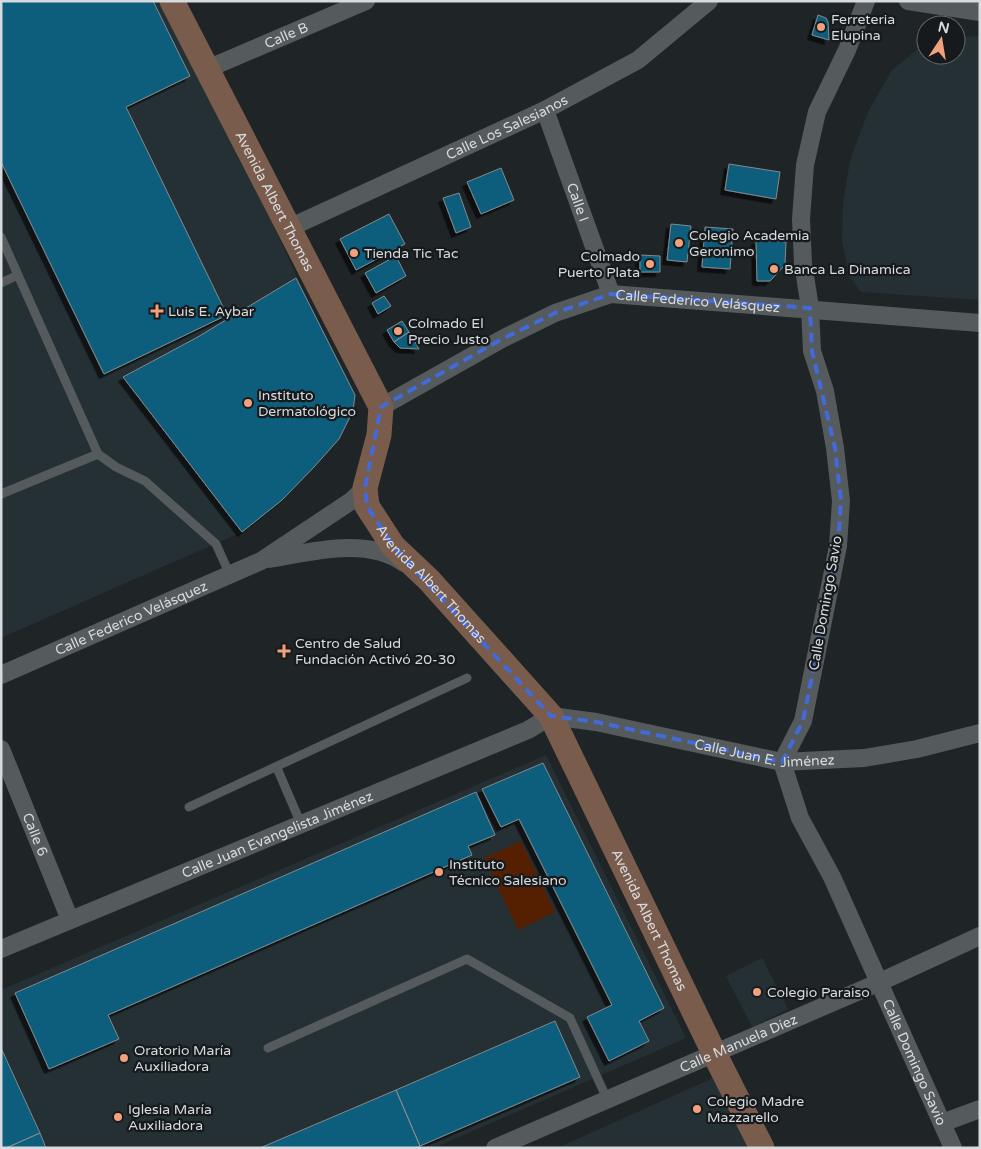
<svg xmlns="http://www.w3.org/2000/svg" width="981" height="1149" font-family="'Varela Round',sans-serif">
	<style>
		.built { fill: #253034 }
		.green { fill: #552001 }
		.building { fill: #0a5d7d; stroke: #848a8d; filter: url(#shadow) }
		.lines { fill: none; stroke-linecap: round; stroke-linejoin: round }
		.lane { stroke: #555a5d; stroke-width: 9 }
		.street { stroke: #555a5d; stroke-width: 18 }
		.secondary { stroke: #7a5c4d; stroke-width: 25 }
		.marked { fill: none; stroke: #426ad9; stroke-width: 4; stroke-dasharray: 10 6; stroke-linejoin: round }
		.poi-dot { fill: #f1a17c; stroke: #161a1d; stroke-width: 2 }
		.labels { text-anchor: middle; stroke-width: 4.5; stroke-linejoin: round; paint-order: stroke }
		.poi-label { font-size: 14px; fill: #d8dbdd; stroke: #161a1d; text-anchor: start }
		.street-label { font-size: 14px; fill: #d8dbdd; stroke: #161a1d }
	</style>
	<defs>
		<filter id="shadow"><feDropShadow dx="-4.5" dy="4.5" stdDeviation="0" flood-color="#0009"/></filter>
	</defs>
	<rect width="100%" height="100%" fill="#1f2426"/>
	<path class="built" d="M1 1H161L250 175 328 344 353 411 339 439 314 467 282 500 242 532 1 638Z
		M980 36V300L861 292 849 276 842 240 843 203 850 160 868 112 892 70 923 45 926 44V55H956V37Z
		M546 755 686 1038 434 1148H1V990Z
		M762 958 788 1009 752 1027 726 976Z
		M731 1070 770 1148H557Z"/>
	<path class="green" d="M521 841 555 912 518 930 484 858Z"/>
	<path class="building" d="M1 1H153L190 76 126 107 227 315 104 374 1 162Z
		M818 15 826 18 828 22 829 40 812 35Z
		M729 164 780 172 776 199 725 190Z
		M501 168 514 200 481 214 467 182Z
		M459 193 471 227 456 233 443 198Z
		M389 214 405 244 356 270 340 239Z
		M671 224 691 226 687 262 667 260Z
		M705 227 733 229 730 269 702 267Z
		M756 240 786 242 785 265 770 281H757Z
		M640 255 660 256V272H640Z
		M396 256 406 276 376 293 365 273Z
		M296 278 355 395 353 411 339 439 314 467 282 500 242 532 123 377 196 338Z
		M384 296 391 306 378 314 372 303Z
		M402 321 409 332 394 342 387 330Z
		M409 332 419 349 400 348 394 342Z
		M543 763 664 1008 639 1021 649 1041 609 1061 587 1017 612 1005 519 819 501 827 482 789Z
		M476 792 495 835 468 846 472 855 108 1015 119 1039 49 1069 15 993Z
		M555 1021 580 1077 420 1146 396 1090Z
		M1 1048 40 1133 6 1148H1Z
		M396 1090 420 1146 415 1148H260Z
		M40 1133 46 1148H6Z"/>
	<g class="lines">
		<path class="lane" d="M1 237 98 454 116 467 145 481 216 544 230 575
			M1 283 18 275
			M1 494 98 454
			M277 768 301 824
			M189 807 467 678
			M268 1048 467 959 570 1018 607 1099"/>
		<g class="street">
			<path id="s1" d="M866 1 847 50 817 112 805 165 801 219 803 263 810 308 812 351 825 391 835 448 841 501 838 546 803 721 782 762 800 818 832 877 953 1148"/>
			<path d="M908 1 980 12"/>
			<path id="s2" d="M207 69 366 1"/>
			<path id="s3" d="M545 110 611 294"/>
			<path id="s4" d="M289 228 545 110 638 60 709 1"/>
			<path id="s5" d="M381 407 502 339 555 313 611 294 980 323"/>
			<path d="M269 559C310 552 367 536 404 563"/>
			<path id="s6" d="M1 675 261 561 351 501 365 488"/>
			<path id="s7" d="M1 749 70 920"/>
			<path id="s8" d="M1 949 528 730 551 716 596 722 782 762 864 758 917 749 980 733"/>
			<path d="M942 1123 980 1109"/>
			<path id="s9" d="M495 1148 880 982 980 936"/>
		</g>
		<path class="secondary" id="s10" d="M172 1 381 407 379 435 365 488 367 506 393 546 429 580 551 716 714 1053 762 1148"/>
	</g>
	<path class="marked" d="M611 294 810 308 812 351 835 448 841 501 838 546 803 721 782 762 596 722 551 716 393 546 367 506 365 488 381 407 502 339 555 313Z"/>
	<g class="poi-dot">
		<circle cx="821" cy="27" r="5"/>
		<circle cx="679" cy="243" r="5"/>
		<circle cx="354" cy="253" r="5"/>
		<circle cx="650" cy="264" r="5"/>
		<circle cx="774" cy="269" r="5"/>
		<path d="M154.5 303.5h5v5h5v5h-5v5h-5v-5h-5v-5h5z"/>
		<circle cx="398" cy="331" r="5"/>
		<circle cx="248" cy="403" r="5"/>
		<path d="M281.5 643.5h5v5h5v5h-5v5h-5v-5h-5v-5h5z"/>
		<circle cx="439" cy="872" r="5"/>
		<circle cx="757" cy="992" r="5"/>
		<circle cx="124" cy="1058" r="5"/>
		<circle cx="697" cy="1109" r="5"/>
		<circle cx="118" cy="1117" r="5"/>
	</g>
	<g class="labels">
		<g class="poi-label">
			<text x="831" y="24">Ferreteria<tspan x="831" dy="16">Elupina</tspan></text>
			<text x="689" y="240">Colegio Academia<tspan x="689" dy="16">Geronimo</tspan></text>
			<text x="364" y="258">Tienda Tic Tac</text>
			<text x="640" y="261" text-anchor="end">Colmado<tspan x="640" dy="16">Puerto Plata</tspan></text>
			<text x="784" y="274">Banca La Dinamica</text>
			<text x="168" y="316">Luis E. Aybar</text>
			<text x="408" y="328">Colmado El<tspan x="408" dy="16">Precio Justo</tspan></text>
			<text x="258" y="400">Instituto<tspan x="258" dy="16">Dermatológico</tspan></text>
			<text x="295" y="648">Centro de Salud<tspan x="295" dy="16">Fundación Activó 20-30</tspan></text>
			<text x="449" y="869">Instituto<tspan x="449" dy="16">Técnico Salesiano</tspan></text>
			<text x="767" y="997">Colegio Paraiso</text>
			<text x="134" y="1055">Oratorio María<tspan x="134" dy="16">Auxiliadora</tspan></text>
			<text x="707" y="1106">Colegio Madre<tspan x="707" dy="16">Mazzarello</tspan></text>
			<text x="128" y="1114">Iglesia María<tspan x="128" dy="16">Auxiliadora</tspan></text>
		</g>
		<g class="street-label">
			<text dy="5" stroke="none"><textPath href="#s2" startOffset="86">Calle B</textPath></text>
			<text dy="5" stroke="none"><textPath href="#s4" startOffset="240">Calle Los Salesianos</textPath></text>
			<text dy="5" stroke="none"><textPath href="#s10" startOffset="225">Avenida Albert Thomas</textPath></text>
			<text dy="5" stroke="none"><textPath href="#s3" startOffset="98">Calle I</textPath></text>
			<text dy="5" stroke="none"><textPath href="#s5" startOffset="344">Calle Federico Velásquez</textPath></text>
			<text dy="5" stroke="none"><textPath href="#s10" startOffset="659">Avenida Albert Thomas</textPath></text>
			<text transform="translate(825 603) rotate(-80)" y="5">Calle Domingo Savio</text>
			<text dy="5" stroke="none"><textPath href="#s6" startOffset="142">Calle Federico Velásquez</textPath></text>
			<text dy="5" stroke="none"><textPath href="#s8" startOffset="815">Calle Juan E. Jiménez</textPath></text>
			<text dy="5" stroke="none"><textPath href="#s7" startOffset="92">Calle 6</textPath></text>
			<text dy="5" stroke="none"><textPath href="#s8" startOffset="299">Calle Juan Evangelista Jiménez</textPath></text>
			<text dy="5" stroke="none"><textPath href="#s10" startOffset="1064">Avenida Albert Thomas</textPath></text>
			<text dy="5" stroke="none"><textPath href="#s9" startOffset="265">Calle Manuela Díez</textPath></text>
			<text dy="5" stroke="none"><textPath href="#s1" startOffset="1114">Calle Domingo Savio</textPath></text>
		</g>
	</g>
	<rect width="981" height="1149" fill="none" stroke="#d8dbdd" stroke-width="5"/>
	<g transform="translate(941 40) rotate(12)"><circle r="24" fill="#161a1d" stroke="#64676a"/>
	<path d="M0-4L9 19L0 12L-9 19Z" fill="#f1a17c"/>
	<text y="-8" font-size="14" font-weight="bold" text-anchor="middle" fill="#d8dbdd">N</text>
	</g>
</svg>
